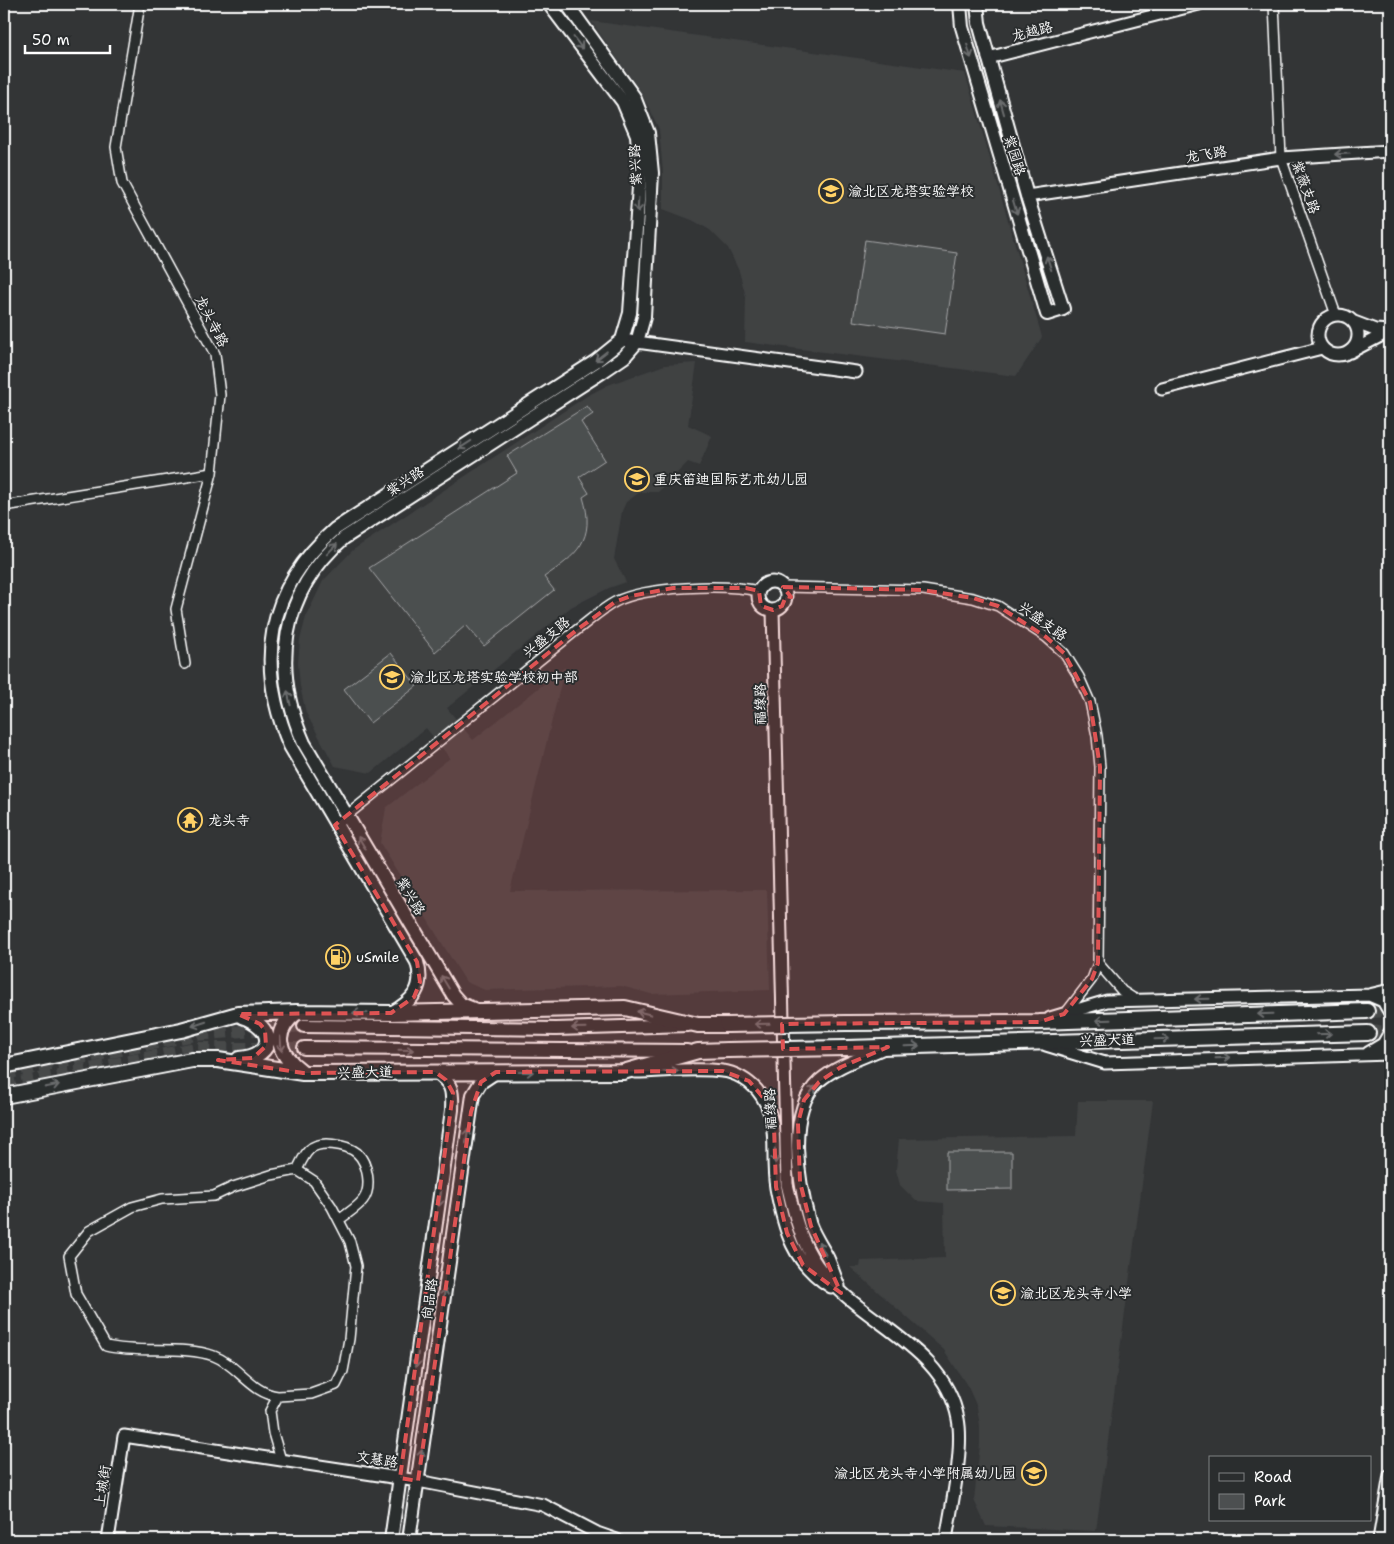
<svg xmlns="http://www.w3.org/2000/svg" width="1394" height="1544" font-family="'Shantell Sans','LXGW WenKai TC',sans-serif">
	<style>
		.built { fill: #404243 }
		.green { fill: #4c4f50; stroke: #a6a7a8 }
		.lines { fill: none; stroke-linecap: round; stroke-linejoin: round }
		.secondary-tunnel { stroke: #47494a; stroke-width: 12; stroke-dasharray: 12 6; stroke-linecap: butt }
		.primary-tunnel { stroke: #47494a; stroke-width: 14; stroke-dasharray: 14 7; stroke-linecap: butt }
		.minor-casing { stroke: #fff; stroke-width: 12 }
		.tertiary-casing { stroke: #fff; stroke-width: 15 }
		.secondary-casing { stroke: #fff; stroke-width: 16 }
		.primary-casing { stroke: #fff; stroke-width: 18 }
		.minor { stroke: #2a2d2e; stroke-width: 9 }
		.tertiary { stroke: #2a2d2e; stroke-width: 11 }
		.secondary { stroke: #2a2d2e; stroke-width: 12 }
		.primary { stroke: #2a2d2e; stroke-width: 14 }
		.primary-bridge-casing { stroke: #fff; stroke-width: 18; stroke-linecap: butt }
		.primary-bridge { stroke: #2a2d2e; stroke-width: 14 }
		.oneway { stroke: #6a6c6d }
		.marked { fill: #de5353; fill-opacity: 0.2; stroke: #de5353; stroke-width: 4; stroke-dasharray: 10 6; stroke-linejoin: round }
		.labels { text-anchor: middle; stroke-width: 4; stroke-linejoin: round; paint-order: stroke }
		.street-label { font-size: 14px; fill: #fff; stroke: #2a2d2e }
		.poi-label { font-size: 14px; fill: #fff; stroke: #2a2d2e; text-anchor: start }
	</style>
	<rect width="100%" height="100%" fill="#333536"/>
	<filter id="ink" filterUnits="userSpaceOnUse"><feTurbulence type="fractalNoise" baseFrequency=".02" numOctaves="2"/><feDisplacementMap in="SourceGraphic" scale="10" xChannelSelector="R" yChannelSelector="G"/><feConvolveMatrix kernelMatrix="1 2 1 2 8 2 1 2 1" color-interpolation-filters="sRGB"/></filter>
	<g filter="url(#ink)">
		<path class="built" d="M591 21 965 73 1042 337 1016 376 745 342 746 297 739 271 728 248 710 230 692 220 663 209V172L659 129 641 92Z
			M697 363 688 425 712 436 699 466 688 462 658 492H640L626 502 622 511 614 559 626 582 609 588 571 607 447 708 473 740 565 667 510 891 767 890 770 990 651 994 621 986 485 990 466 982 380 843 386 808 450 758 426 728 371 773 335 766 306 713 300 686 298 663 300 640 306 617 323 581 353 550 587 396 608 385 665 365Z
			M1078 1101H1153L1096 1531 986 1526 974 1500 980 1445V1426L977 1407 968 1387 944 1350 850 1267H860L861 1261 945 1258 944 1203 916 1201 900 1185 896 1170 899 1139 1076 1136Z"/>
		<path class="green" d="M865 240 957 253 945 334 853 321Z
			M587 406 593 414 581 422 605 460 579 477 589 493 583 497C596 540 577 555 544 577L554 590 484 646 466 625 435 652 369 568 517 473 507 456Z
			M391 653 417 686 370 723 344 689Z
			M947 1152H1012V1189L947 1190Z"/>
		<g class="lines">
			<path class="secondary-tunnel" d="M4 1074 195 1035 304 1026
				M4 1086 195 1048H304"/>
			<path class="primary-tunnel" d="M1367 1011 1390 1010
				M1368 1033 1390 1032"/>
			<defs>
				<path id="minor" d="M140 4 116 147 122 183 215 354 220 395 212 473 176 609 185 664
					M1274 4 1281 158 1336 315
					M4 506 212 473
					M783 587 923 590 973 598 998 606 1046 637 1064 653 1079 677 1090 702 1097 736 1100 767 1098 963 1092 979 1065 1014
					M335 825 578 629C590 620 602 609 615 602 646 586 725 584 759 591
					M1098 963 1122 991 1136 1000
					M297 1170C300 1164 304 1155 309 1150 319 1140 346 1144 357 1153 368 1163 372 1188 363 1200 357 1208 346 1214 339 1220
					M278 1396C252 1394 238 1365 214 1356 184 1345 140 1354 106 1346L76 1294 69 1256 89 1231 132 1207 162 1199 214 1196 233 1187 271 1175 297 1170 314 1181 332 1207 350 1242 356 1266 349 1339 343 1371 336 1385 311 1394 278 1396 270 1411 273 1433 281 1460"/>
				<path id="tertiary" d="M988 58 1199 4
					M1027 196 1281 158 1390 151
					M1318 335a20 20 0 1 1 40 0a20 20 0 1 1-40 0Z
					M1354 322 1375 330 1390 331
					M622 340 856 372
					M1350 352 1390 331
					M1162 389 1322 348
					M758 596a14 14 0 1 1 28 0a14 14 0 1 1-28 0Z
					M773 610 787 1184C794 1213 800 1241 817 1265 858 1323 944 1344 958 1419 964 1449 951 1508 946 1540
					M1369 995 1383 1001 1390 1013
					M1050 1018 1107 1001 1369 995 1390 990
					M1046 1045 1105 1063 1390 1054
					M1368 1053 1383 1044 1390 1032
					M635 1072C663 1072 694 1067 722 1071 735 1072 749 1081 757 1090 782 1120 770 1153 776 1188 784 1230 793 1264 831 1287
					M839 1286C835 1277 832 1267 828 1258 822 1247 814 1235 810 1224 799 1184 785 1112 819 1081 838 1065 862 1058 884 1048
					M108 1540 124 1436 418 1481 543 1505 597 1533 617 1540
					M1379 1540 1390 1475"/>
				<path id="secondary" d="M960 4 962 27 1047 314 1063 309 1027 196 979 23 977 4
					M479 1011 461 1004 453 995 304 743C271 669 280 593 344 538L602 372 624 357 637 342 644 317 652 173 648 133 634 97 567 4
					M391 1013C413 1001 425 988 417 962L290 746C255 664 266 589 335 529L596 361 622 340 630 313 640 173 637 135 623 102 549 4
					M304 1026 556 1029 688 1025
					M304 1048 687 1051
					M391 1540 452 1110C453 1090 452 1083 435 1072
					M409 1540 473 1095 481 1082 496 1072"/>
				<path id="primary" d="M297 1012C271 1032 277 1053 301 1071
					M846 1023 1039 1022 1367 1011
					M846 1048 1368 1033
					M239 1059C277 1056 275 1027 242 1016
					M4 1066 181 1030 238 1014 297 1012 391 1013 625 1008 698 1025H727
					M4 1096 192 1060H218L303 1073 623 1072 698 1051 728 1050"/>
			</defs>
			<use href="#minor" class="minor-casing"/>
			<use href="#tertiary" class="tertiary-casing"/>
			<use href="#secondary" class="secondary-casing"/>
			<use href="#primary" class="primary-casing"/>
			<use href="#minor" class="minor"/>
			<use href="#tertiary" class="tertiary"/>
			<use href="#secondary" class="secondary"/>
			<use href="#primary" class="primary"/>
			<defs>
				<path id="primary-bridge" d="M727 1025 846 1023
					M728 1050 846 1048"/>
			</defs>
			<use href="#primary-bridge" class="primary-bridge-casing"/>
			<use href="#primary-bridge" class="primary-bridge"/>
		</g>
		<defs><path id="oneway-shaft" d="M-6 0H5M1.5-3L5.5 0L1.5 3" fill="none" stroke-width="1.6" stroke-linecap="round" stroke-linejoin="round" transform="scale(1.25)"/></defs>
		<g class="oneway">
			<use href="#oneway-shaft" transform="translate(578 43) rotate(53)"/>
			<use href="#oneway-shaft" transform="translate(969 51) rotate(74)"/>
			<use href="#oneway-shaft" transform="translate(1002 107) rotate(-106)"/>
			<use href="#oneway-shaft" transform="translate(1342 154) rotate(177)"/>
			<use href="#oneway-shaft" transform="translate(638 205) rotate(93)"/>
			<use href="#oneway-shaft" transform="translate(1015 207) rotate(73)"/>
			<use href="#oneway-shaft" transform="translate(1049 263) rotate(-108)"/>
			<use href="#oneway-shaft" transform="translate(601 356) rotate(142)"/>
			<use href="#oneway-shaft" transform="translate(465 445) rotate(147)"/>
			<use href="#oneway-shaft" transform="translate(332 549) rotate(-46)"/>
			<use href="#oneway-shaft" transform="translate(289 698) rotate(-102)"/>
			<use href="#oneway-shaft" transform="translate(362 843) rotate(-121)"/>
			<use href="#oneway-shaft" transform="translate(445 982) rotate(-121)"/>
			<use href="#oneway-shaft" transform="translate(1202 999) rotate(179)"/>
			<use href="#oneway-shaft" transform="translate(360 1013) rotate(-179)"/>
			<use href="#oneway-shaft" transform="translate(644 1013) rotate(-167)"/>
			<use href="#oneway-shaft" transform="translate(1265 1014) rotate(178)"/>
			<use href="#oneway-shaft" transform="translate(1103 1020) rotate(178)"/>
			<use href="#oneway-shaft" transform="translate(199 1024) rotate(162)"/>
			<use href="#oneway-shaft" transform="translate(762 1024) rotate(179)"/>
			<use href="#oneway-shaft" transform="translate(579 1028) rotate(179)"/>
			<use href="#oneway-shaft" transform="translate(1324 1034) rotate(-2)"/>
			<use href="#oneway-shaft" transform="translate(1162 1039) rotate(-2)"/>
			<use href="#oneway-shaft" transform="translate(281 1044) rotate(84)"/>
			<use href="#oneway-shaft" transform="translate(912 1046) rotate(-2)"/>
			<use href="#oneway-shaft" transform="translate(406 1050) rotate(1)"/>
			<use href="#oneway-shaft" transform="translate(1223 1058) rotate(-2)"/>
			<use href="#oneway-shaft" transform="translate(671 1071) rotate(-1)"/>
			<use href="#oneway-shaft" transform="translate(526 1072)"/>
			<use href="#oneway-shaft" transform="translate(52 1086) rotate(-11)"/>
			<use href="#oneway-shaft" transform="translate(811 1092) rotate(-52)"/>
			<use href="#oneway-shaft" transform="translate(467 1136) rotate(-82)"/>
			<use href="#oneway-shaft" transform="translate(775 1156) rotate(88)"/>
			<use href="#oneway-shaft" transform="translate(440 1199) rotate(98)"/>
			<use href="#oneway-shaft" transform="translate(822 1248) rotate(-118)"/>
			<use href="#oneway-shaft" transform="translate(444 1296) rotate(-82)"/>
			<use href="#oneway-shaft" transform="translate(417 1360) rotate(98)"/>
			<use href="#oneway-shaft" transform="translate(421 1457) rotate(-82)"/>
		</g>
	</g>
	<path class="marked" d="M783 587 923 590 973 598 998 606 1046 637 1064 653 1090 702 1100 767 1098 963 1092 979 1064 1014 1039 1022 782 1024 783 1049 888 1047 841 1067 819 1082 804 1100 798 1123 800 1182 811 1226 841 1293 803 1265 787 1233 776 1187 774 1126 767 1102 749 1081 723 1071 496 1072 481 1082 471 1112 418 1481 400 1478 453 1093 446 1080 435 1072 303 1073 218 1060 253 1058 266 1046 265 1030 260 1024 238 1014 391 1013 414 997 420 982 417 962 335 825 578 629 615 602 631 596 673 588H746L759 591 761 606 773 610 782 606 786 596 791 597Z"/>
	<defs>
		<symbol id="school-ring" viewBox="-11 -11 22 22"><circle r="9.5" fill="#2a2d2e" stroke="#ffd166" stroke-width="1.5"/><path d="M0-5L7-2L0 1L-7-2ZM-4 1L0 2.5L4 1V4Q0 6-4 4Z" fill="#ffd166"/></symbol>
		<symbol id="temple-ring" viewBox="-11 -11 22 22"><circle r="9.5" fill="#2a2d2e" stroke="#ffd166" stroke-width="1.5"/><path d="M0-6L5-2H3V0L6.5 2.5H4V6H1.5V3h-3V6H-4V2.5H-6.5L-3 0V-2H-5Z" fill="#ffd166"/></symbol>
		<symbol id="fuel-ring" viewBox="-11 -11 22 22"><circle r="9.5" fill="#2a2d2e" stroke="#ffd166" stroke-width="1.5"/><path d="M-5.5-6h7V0h2V4h1.3V-2.5L3-4.5l.8-.8L6-3V5H2.5V1h-1V6h-7ZM-4.2-4.7v3.2H.2V-4.7Z" fill="#ffd166"/></symbol>
	</defs>
	<g fill-rule="evenodd">
		<use href="#school-ring" x="817" y="177" width="28" height="28"/>
		<use href="#school-ring" x="623" y="465" width="28" height="28"/>
		<use href="#school-ring" x="378" y="663" width="28" height="28"/>
		<use href="#temple-ring" x="176" y="806" width="28" height="28"/>
		<use href="#fuel-ring" x="324" y="943" width="28" height="28"/>
		<use href="#school-ring" x="989" y="1279" width="28" height="28"/>
		<use href="#school-ring" x="1020" y="1459" width="28" height="28"/>
	</g>
	<g class="labels">
		<g class="street-label">
			<text transform="translate(1032 31) rotate(-14)" y="5">龙越路</text>
			<text transform="translate(1206 154) rotate(-9)" y="5">龙飞路</text>
			<text transform="translate(1015 155) rotate(73)" y="5">紫园路</text>
			<text transform="translate(635 165) rotate(-93)" y="5">紫兴路</text>
			<text transform="translate(1306 187) rotate(70)" y="5">紫薇支路</text>
			<text transform="translate(212 321) rotate(63)" y="5">龙头寺路</text>
			<text transform="translate(405 481) rotate(-33)" y="5">紫兴路</text>
			<text transform="translate(1043 621) rotate(36)" y="5">兴盛支路</text>
			<text transform="translate(546 637) rotate(-39)" y="5">兴盛支路</text>
			<text transform="translate(760 704) rotate(-91)" y="5">福缘路</text>
			<text transform="translate(411 896) rotate(59)" y="5">紫兴路</text>
			<text transform="translate(1107 1040) rotate(-2)" y="5">兴盛大道</text>
			<text transform="translate(365 1072) rotate(-1)" y="5">兴盛大道</text>
			<text transform="translate(770 1109) rotate(-92)" y="5">福缘路</text>
			<text transform="translate(429 1299) rotate(-82)" y="5">尚品路</text>
			<text transform="translate(377 1459) rotate(9)" y="5">文慧路</text>
			<text transform="translate(102 1486) rotate(-81)" y="5">上城街</text>
		</g>
		<g class="poi-label">
			<text x="848" y="196">渝北区龙塔实验学校</text>
			<text x="654" y="484">重庆笛迪国际艺术幼儿园</text>
			<text x="410" y="682">渝北区龙塔实验学校初中部</text>
			<text x="208" y="825">龙头寺</text>
			<text x="356" y="962">uSmile</text>
			<text x="1020" y="1298">渝北区龙头寺小学</text>
			<text x="1016" y="1478" text-anchor="end">渝北区龙头寺小学附属幼儿园</text>
		</g>
	</g>
	<rect width="1394" height="1544" fill="none" stroke="#2a2d2e" stroke-width="20"/>
	<rect x="10" y="10" width="1374" height="1524" fill="none" stroke="#fff" stroke-width="2" filter="url(#ink)"/>
	<rect x="1209" y="1456" width="162" height="65" fill="#2a2d2e" stroke="#7f8182"/>
	<rect x="1219" y="1473" width="25" height="8" fill="#2a2d2e" stroke="#7f8182"/>
	<text x="1254" y="1482" font-size="15" fill="#ffffff">Road</text>
	<rect x="1219" y="1494" width="25" height="15" fill="#4c4f50" stroke="#7f8182"/>
	<text x="1254" y="1506" font-size="15" fill="#ffffff">Park</text>
	<path d="M25 45v8h85v-8" fill="none" stroke="#ffffff" stroke-width="2.5"/>
	<text x="32" y="45" font-size="15" fill="#ffffff" stroke="#2a2d2e" stroke-width="4" paint-order="stroke">50 m</text>
</svg>
